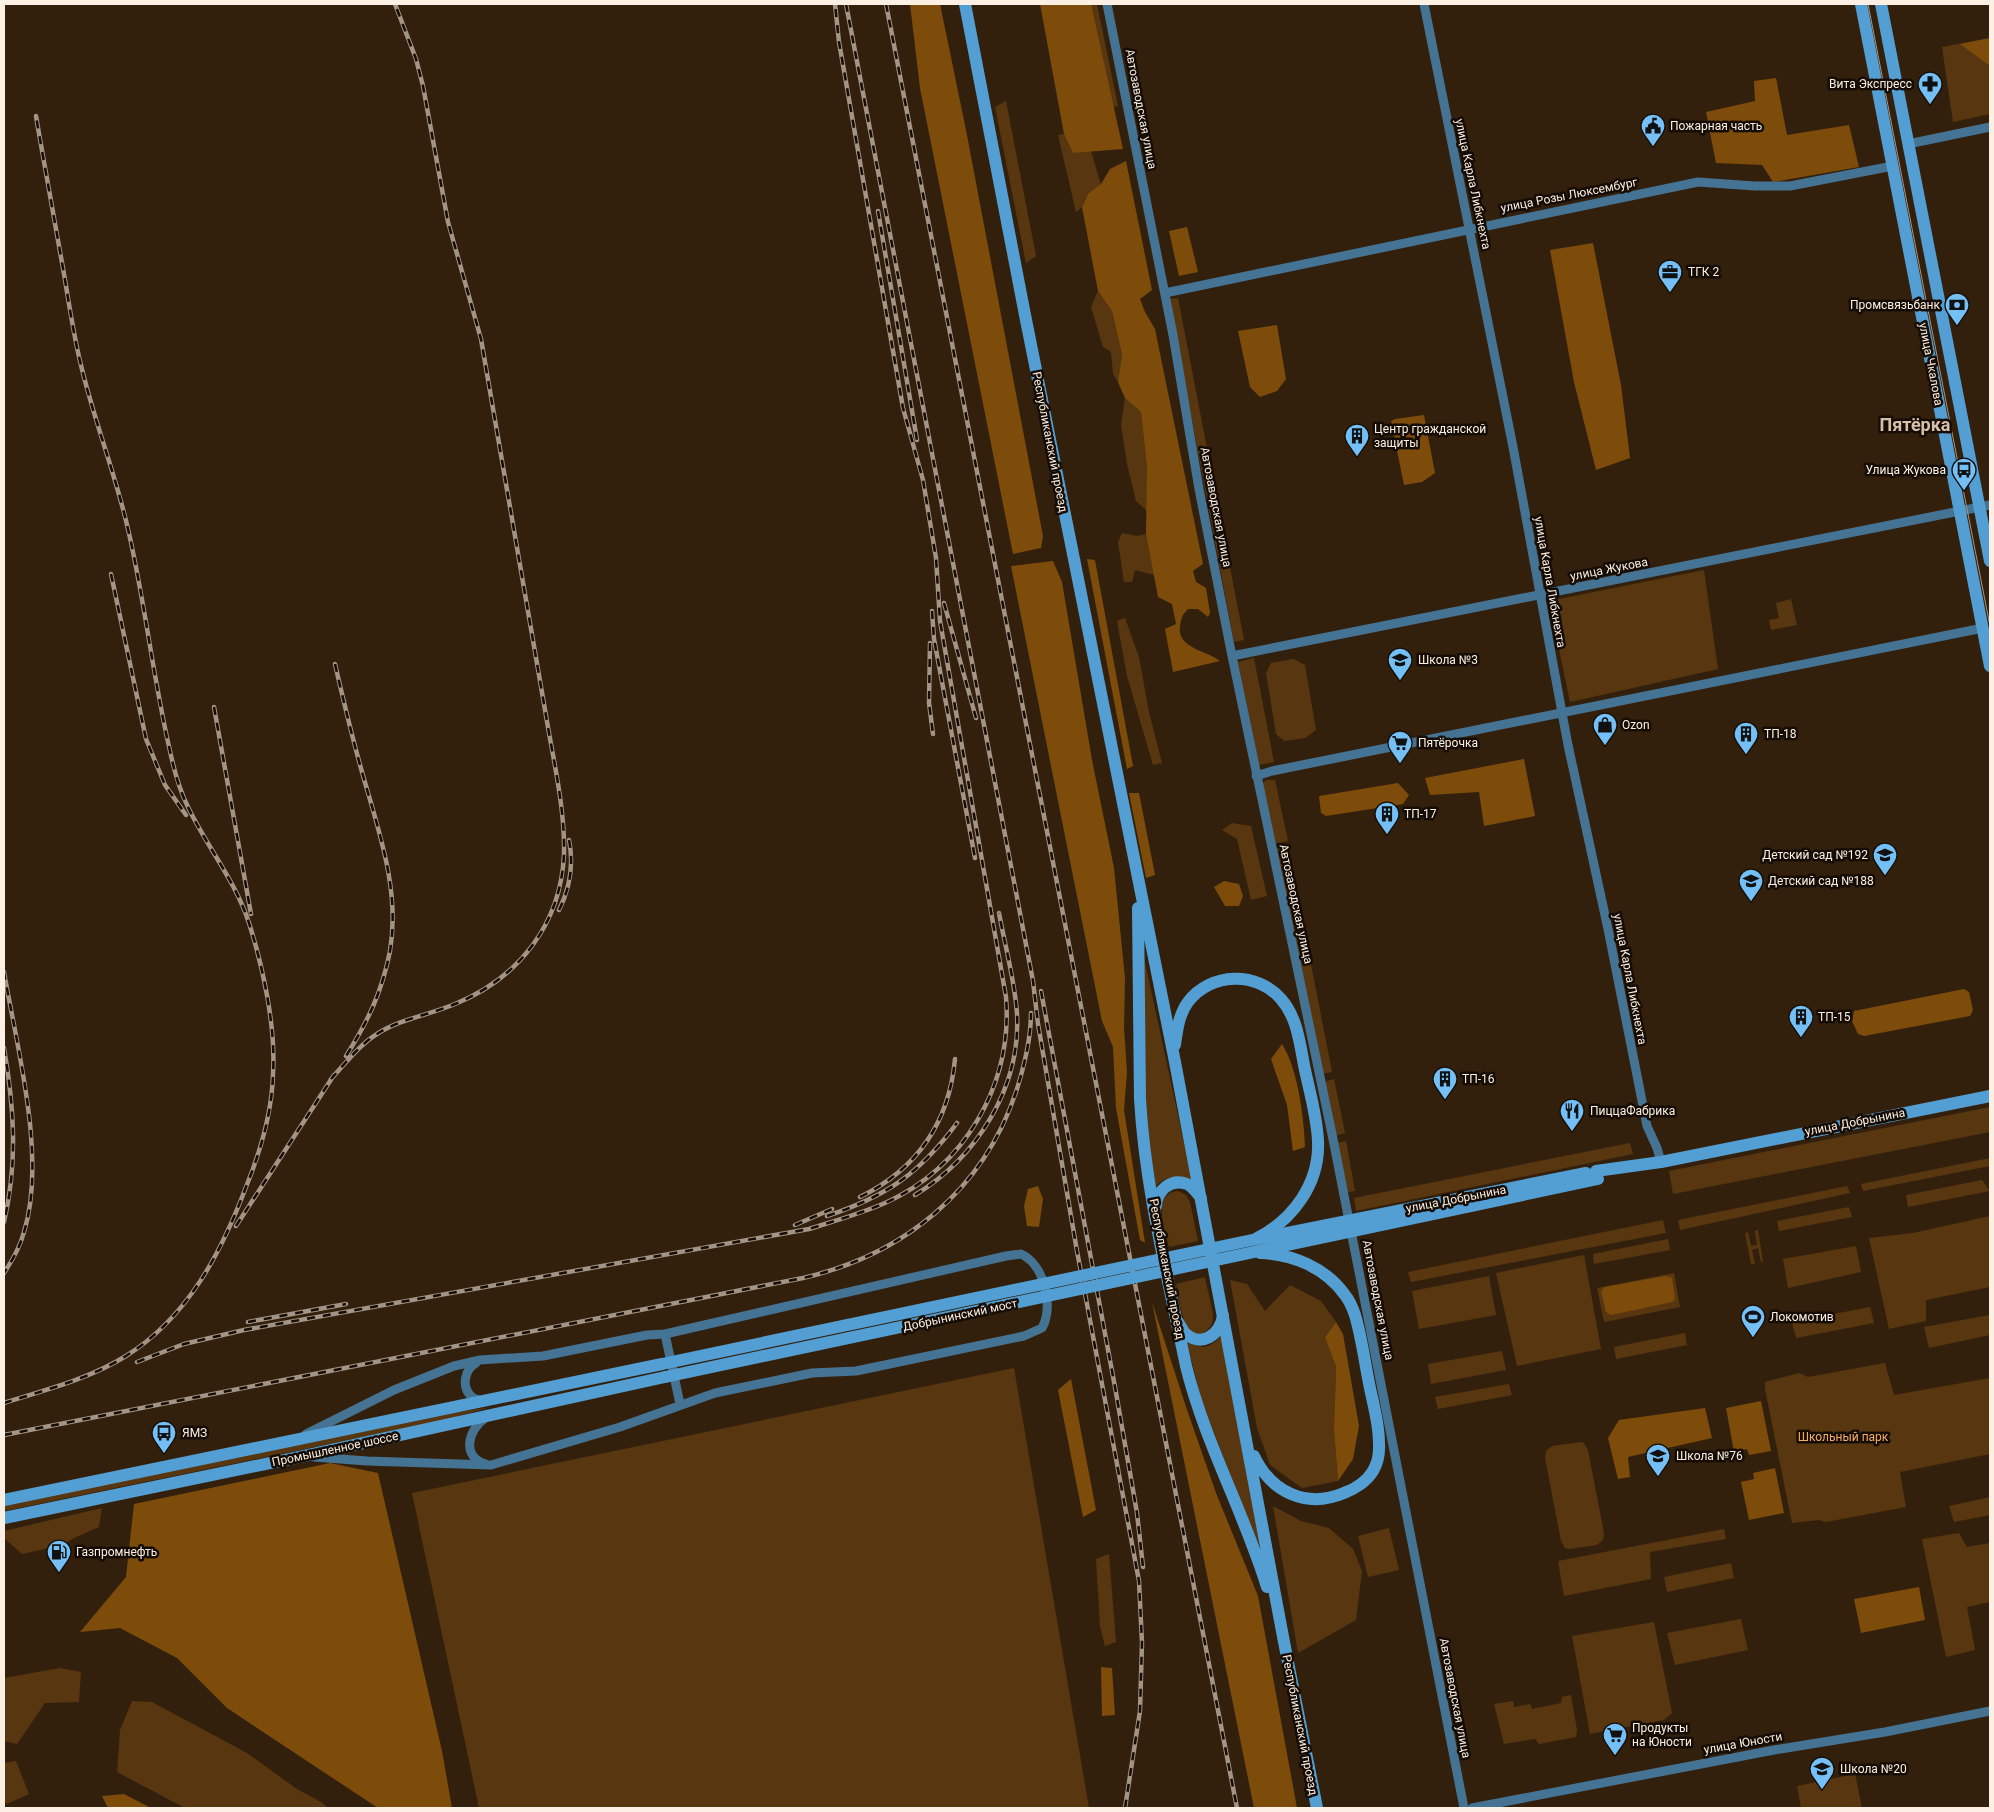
<svg xmlns="http://www.w3.org/2000/svg" width="1994" height="1812" font-family="Roboto,sans-serif">
	<style>
		.green { fill: #583710 }
		.forest { fill: #7d4c0a }
		.lines { fill: none; stroke-linecap: round; stroke-linejoin: round }
		.street { stroke: #457393; stroke-width: 9 }
		.secondary { stroke: #539fd3; stroke-width: 12 }
		.tram { stroke: #a49485; stroke-width: 1 }
		.rail-casing { stroke: #a49485; stroke-width: 4.5 }
		.rail { stroke: #140c05; stroke-width: 2.5; stroke-dasharray: 8; stroke-linecap: butt }
		.secondary-bridge { stroke: #539fd3; stroke-width: 12 }
		.labels { text-anchor: middle; stroke-width: 5; stroke-linejoin: round; paint-order: stroke }
		.poi-label { font-size: 12px; fill: #fcefe3; stroke: #140c05; text-anchor: start }
		.street-label { font-size: 12px; fill: #fcefe3; stroke: #140c05 }
		.park-label { font-size: 12px; fill: #f8ae5f; stroke: #140c05 }
		.district-label { font-size: 18px; font-weight: bold; fill: #d7bfa7; stroke: #140c05 }
	</style>
	<rect width="100%" height="100%" fill="#33200c"/>
	<path class="green" d="M1080 4H1097L1118 106 1102 109Z
		M1990 38V114L1953 122 1942 47Z
		M1006 101 1036 256 1026 263 995 107Z
		M1064 134 1073 153 1091 151 1101 185 1088 194 1082 207 1076 212 1058 135Z
		M1098 291 1112 311 1122 356 1118 382 1113 374 1111 352 1103 347 1091 307Z
		M1178 298 1244 640 1234 642 1169 299Z
		M1125 398 1141 412 1147 468V511L1136 501 1127 464 1121 425Z
		M1122 533 1137 536 1146 534 1154 575 1135 570 1132 582H1124L1118 542Z
		M1704 570 1718 669 1570 702 1549 601Z
		M1791 599 1797 625 1771 630 1769 620 1779 618 1776 603Z
		M1125 618 1139 657 1149 712 1162 763 1153 765 1127 676 1117 621Z
		M1254 658 1274 762 1259 765 1238 662Z
		M1294 659 1305 665 1316 730 1305 738 1284 741 1276 734 1266 673 1271 663Z
		M1267 780H1275L1288 841 1273 844 1261 784Z
		M1232 823 1251 826 1267 896 1251 900 1237 839 1222 830Z
		M1288 846 1298 897 1285 899 1275 849Z
		M1299 903 1332 1072 1322 1074 1286 906Z
		M1143 953 1192 1180C1177 1176 1165 1175 1154 1188L1143 1100Z
		M1334 1079 1345 1133 1335 1136 1323 1082Z
		M1990 1107V1132L1673 1194 1669 1171Z
		M1346 1141 1355 1191 1347 1192 1337 1143Z
		M1630 1143 1633 1154 1356 1211 1354 1198Z
		M1990 1158V1166L1863 1191 1861 1184Z
		M1982 1180 1990 1191 1908 1207 1906 1195Z
		M1847 1186 1850 1193 1680 1230 1678 1220Z
		M1178 1191 1186 1195 1190 1202 1198 1241 1169 1247C1165 1230 1151 1193 1178 1191Z
		M1849 1207 1852 1217 1779 1231 1777 1221Z
		M1990 1216V1287L1926 1300V1321L1889 1329 1869 1238 1913 1233Z
		M1663 1220 1666 1233 1411 1282 1408 1272Z
		M1758 1230 1763 1262H1761L1758 1248 1752 1250 1755 1264H1751L1745 1233 1748 1232 1751 1246 1757 1245 1755 1231Z
		M1668 1239 1670 1250 1594 1264 1593 1254Z
		M1856 1246 1861 1272 1788 1288 1783 1259Z
		M1584 1255 1601 1349 1517 1366 1496 1273Z
		M1674 1273 1680 1307 1604 1322 1597 1288Z
		M1489 1276 1496 1315 1419 1329 1412 1291Z
		M1205 1277C1207 1290 1213 1306 1213 1319 1213 1324 1209 1329 1205 1332 1183 1345 1179 1296 1176 1284Z
		M1230 1280 1247 1284 1265 1311 1290 1285 1321 1301 1336 1322 1325 1337 1336 1367 1334 1429 1338 1481 1302 1488 1270 1465 1257 1428Z
		M1870 1307 1874 1323 1796 1338 1792 1322Z
		M1990 1315V1335L1929 1348 1924 1327Z
		M1685 1333 1687 1345 1616 1359 1614 1347Z
		M1222 1334 1262 1554 1202 1403 1187 1342C1202 1350 1212 1348 1222 1334Z
		M1502 1351 1506 1370 1431 1384 1428 1364Z
		M1885 1363 1894 1395 1990 1378V1454L1900 1472 1906 1507 1826 1522 1819 1520 1792 1523 1765 1389V1382L1799 1373 1808 1377Z
		M1014 1368 1089 1808H479L412 1493Z
		M1509 1384 1512 1395 1438 1409 1435 1397Z
		M491 1407 441 1421 4 1511V1505L439 1415Z
		M1580 1442 1584 1443 1588 1450 1604 1533 1603 1540 1597 1545 1569 1549 1565 1548 1561 1541 1545 1458 1546 1451 1552 1446Z
		M1990 1497V1515L1954 1522 1949 1506Z
		M1273 1506 1301 1521 1329 1528 1353 1549 1362 1571 1356 1620 1298 1653Z
		M102 1508 99 1527 74 1538 62 1545 22 1554 4 1538V1531Z
		M1389 1528 1399 1570 1368 1577 1358 1536Z
		M1724 1529 1726 1539 1650 1552 1651 1579 1564 1596 1558 1561Z
		M1959 1533 1967 1547 1990 1543V1602L1967 1607 1975 1650 1946 1657 1922 1539Z
		M1109 1554 1116 1642 1105 1646 1100 1627 1096 1559Z
		M1731 1563 1734 1578 1667 1592 1664 1577Z
		M1741 1619 1748 1650 1675 1665 1667 1633Z
		M1654 1622 1672 1713 1664 1720 1590 1734 1572 1636Z
		M60 1668 81 1672 79 1702 45 1703 17 1744 4 1741V1678Z
		M1571 1695 1577 1730 1576 1737 1539 1744 1535 1739 1504 1744 1494 1704 1513 1701 1514 1707 1530 1704 1532 1709 1561 1703 1562 1697Z
		M132 1701 152 1702 247 1753 297 1789 321 1802 328 1808H185L117 1772 120 1730Z
		M16 1761 29 1794 7 1804 4 1801V1763Z
		M1855 1774 1862 1808H1801L1797 1786Z"/>
	<path class="forest" d="M910 4H940L966 130 1043 536 1041 548 1013 554 920 88Z
		M1040 4H1091L1123 149 1073 153 1064 134Z
		M1990 38V66L1960 44Z
		M1776 78 1787 135 1849 125 1859 167 1773 182 1762 165 1716 163 1706 112 1755 101 1754 81Z
		M1126 161 1152 290 1140 299 1145 312 1155 329 1203 564 1193 571 1196 582 1206 588 1210 613 1208 617 1198 609H1188C1182 615 1181 618 1180 627 1177 648 1207 651 1220 661L1173 672 1165 629 1176 624 1172 604 1158 597 1146 534 1147 468 1141 412 1125 398 1118 382 1122 355 1112 311 1098 291 1082 207 1088 194 1101 184 1110 169Z
		M1187 227 1198 272 1179 276 1169 231Z
		M1593 243 1621 385 1630 458 1596 470 1574 382 1550 250Z
		M1277 325 1286 379 1277 391 1260 397 1250 387 1238 331Z
		M1424 415 1435 473 1422 482 1404 485 1391 421 1395 419Z
		M1087 559 1095 560 1133 766 1127 769Z
		M1053 561 1062 582 1092 760 1114 868 1125 978 1124 1028 1127 1072 1124 1110 1145 1243 1140 1240 1116 1108 1113 1047 1102 1021 1011 566Z
		M1524 759 1535 816 1484 826 1479 792 1430 795 1425 778Z
		M1398 783 1409 795 1403 804 1326 816 1321 813 1319 796Z
		M1129 793H1139L1155 875 1146 878Z
		M1224 881 1239 884 1243 896 1239 906H1225L1214 887Z
		M1964 989 1969 992 1973 1010 1970 1016 1864 1036 1858 1034 1852 1021 1854 1011Z
		M1282 1044C1298 1069 1304 1118 1305 1147L1293 1151 1287 1105 1271 1059Z
		M1038 1186 1043 1199 1039 1227 1027 1226 1024 1206 1028 1189Z
		M1666 1276 1672 1278 1675 1299 1672 1302 1611 1315 1606 1312 1601 1291 1605 1287Z
		M1152 1302 1186 1407 1216 1493 1258 1596 1297 1808H1254Z
		M1336 1322 1343 1334 1359 1426 1353 1459 1338 1481 1334 1429 1336 1367 1325 1337Z
		M1071 1379 1096 1510 1083 1517 1058 1390Z
		M1761 1401 1771 1451 1749 1455 1747 1449 1734 1452 1726 1408Z
		M1705 1408 1712 1438 1628 1457 1630 1477 1618 1479 1608 1438 1619 1420Z
		M330 1463 378 1473 442 1751 452 1808H378L227 1708 177 1658 120 1628 80 1632 126 1577 134 1504Z
		M1775 1468 1784 1513 1749 1520 1741 1482 1754 1479 1753 1473Z
		M1919 1587 1925 1620 1861 1633 1854 1599Z
		M1101 1667 1112 1668 1115 1715 1102 1716Z
		M124 1794 151 1808H108L102 1796Z"/>
	<g class="lines">
		<path class="street" d="M1107 4 1173 335 1199 489 1232 656 1333 1139 1464 1808
			M1424 4 1513 447 1568 745 1608 929 1647 1126 1657 1148 1661 1162
			M1908 144 1990 127
			M1165 293 1698 182 1755 186H1790L1893 166
			M1232 656 1990 505
			M1256 776 1272 771 1983 628
			M665 1334 680 1404
			M476 1363C465 1369 461 1386 471 1396 473 1399 480 1400 483 1401
			M485 1418C468 1430 461 1457 486 1464
			M306 1434 394 1390 454 1366 480 1360 543 1356 647 1335 665 1334 1006 1256 1021 1254C1045 1265 1054 1307 1042 1328L1024 1336 856 1371 812 1373 715 1393 620 1427 491 1465 367 1461 314 1457
			M1472 1808 1774 1750 1885 1732 1990 1711"/>
		<path class="secondary" d="M965 4 1025 315 1175 1062 1284 1642 1317 1808
			M1861 4 1990 666
			M1881 4 1990 561
			M1138 908 1140 1099C1145 1189 1168 1278 1186 1366 1205 1443 1244 1512 1267 1587
			M1175 1045C1177 1030 1179 1014 1188 1002 1211 972 1257 971 1281 999 1298 1018 1300 1046 1305 1070 1310 1093 1317 1117 1318 1141 1320 1183 1293 1220 1257 1238
			M1596 1171 1661 1162 1990 1096
			M1156 1206C1157 1190 1171 1178 1187 1184 1193 1187 1197 1193 1201 1198
			M1178 1322C1180 1325 1182 1329 1184 1332 1200 1349 1221 1335 1223 1315
			M1254 1456C1271 1492 1306 1509 1344 1493 1355 1489 1367 1481 1373 1471 1377 1464 1379 1456 1379 1449 1380 1425 1372 1401 1368 1378 1364 1357 1361 1335 1355 1315 1353 1309 1349 1300 1345 1295 1325 1267 1292 1254 1260 1253
			M4 1500 662 1364
			M4 1518 304 1456 665 1377"/>
		<path class="tram" d="M1868 4 1990 626"/>
		<defs>
			<path id="rail" d="M846 4 1033 981 1038 1024 1077 1251 1139 1581 1142 1643 1140 1711 1125 1808
				M886 4 1237 1808
				M878 211 917 440
				M111 574 146 739 165 785 186 815
				M944 603 976 718
				M932 611 934 639 975 858
				M930 643 929 703 933 734
				M335 664C344 703 353 741 364 779 380 835 400 892 390 951 382 992 368 1021 346 1056
				M214 707 251 914
				M559 910C570 888 574 865 569 840
				M4 972C17 1048 47 1158 24 1232 20 1247 12 1261 4 1273
				M1041 991 1115 1387 1137 1513 1143 1567
				M4 1048C14 1106 18 1163 4 1222
				M331 1079C345 1064 359 1045 377 1034 400 1019 429 1015 455 1004 519 978 561 924 564 854 565 814 556 772 549 733L481 339 448 222 423 86 416 59 395 4
				M915 1195C976 1158 1021 1088 1017 1014 1015 981 1005 946 999 913
				M860 1197C917 1169 949 1123 955 1059
				M827 1216C887 1196 919 1174 957 1123
				M795 1225 832 1209
				M236 1226 334 1075
				M248 1322 346 1304
				M137 1362 184 1344 244 1330 809 1229C834 1221 860 1214 885 1203 965 1167 1013 1084 1006 997L940 621 936 558 923 480 903 408 839 42 835 4
				M4 1403C45 1390 89 1379 126 1356 188 1317 221 1253 246 1187 261 1150 272 1113 273 1074 276 1027 263 967 249 923 235 880 207 847 188 807 179 789 174 770 170 751 153 678 145 602 128 529 115 472 93 418 80 361 73 332 69 303 64 274 55 222 45 169 36 116
				M4 1435 803 1278C903 1255 983 1191 1016 1092 1024 1067 1031 1039 1031 1013"/>
		</defs>
		<use href="#rail" class="rail-casing"/>
		<use href="#rail" class="rail"/>
		<path class="secondary-bridge" d="M662 1364 1252 1240 1586 1173
			M665 1377 1598 1179"/>
	</g>
	<defs>
		<symbol id="pharmacy-pin" viewBox="-11 -11 22 30"><path d="M0 17L-7.5 6A9.5 9.5 0 1 1 7.5 6Z" fill="#74c0f6" stroke="#140c05"/><path d="M-2-6h4v4h4v4h-4v4h-4v-4h-4v-4h4Z" fill="#111"/></symbol>
		<symbol id="civic-pin" viewBox="-11 -11 22 30"><path d="M0 17L-7.5 6A9.5 9.5 0 1 1 7.5 6Z" fill="#74c0f6" stroke="#140c05"/><path d="M-.6-6.5H3V-4.5H.6V-3L4-1V1h2V6H-6V1h2V-1L-.6-3ZM-1.2 2.5V6h2.4V2.5Z" fill="#111"/></symbol>
		<symbol id="office-pin" viewBox="-11 -11 22 30"><path d="M0 17L-7.5 6A9.5 9.5 0 1 1 7.5 6Z" fill="#74c0f6" stroke="#140c05"/><path d="M-6-3h4V-5.5h4V-3h4V5H-6ZM-1-4.5V-3h2v-1.5ZM-6 0V1H6V0Z" fill="#111"/></symbol>
		<symbol id="bank-pin" viewBox="-11 -11 22 30"><path d="M0 17L-7.5 6A9.5 9.5 0 1 1 7.5 6Z" fill="#74c0f6" stroke="#140c05"/><path d="M-6-4H6V4H-6ZM0-2.3a2.3 2.3 0 1 0 0 4.6a2.3 2.3 0 1 0 0-4.6Z" fill="#111"/></symbol>
		<symbol id="building-pin" viewBox="-11 -11 22 30"><path d="M0 17L-7.5 6A9.5 9.5 0 1 1 7.5 6Z" fill="#74c0f6" stroke="#140c05"/><path d="M-4-6H4V6H1V3H-1V6H-4ZM-2.5-4.3h1.7v1.8h-1.7ZM.8-4.3h1.7v1.8H.8ZM-2.5-1h1.7V.8h-1.7ZM.8-1h1.7V.8H.8Z" fill="#111"/></symbol>
		<symbol id="bus-pin" viewBox="-11 -11 22 30"><path d="M0 17L-7.5 6A9.5 9.5 0 1 1 7.5 6Z" fill="#74c0f6" stroke="#140c05"/><path d="M-5-6H5V4H4V6H2V4H-2V6H-4V4H-5ZM-3.5-4V0h7V-4ZM-3.5 1.2v1.5H-2V1.2ZM2 1.2v1.5H3.5V1.2Z" fill="#111"/></symbol>
		<symbol id="school-pin" viewBox="-11 -11 22 30"><path d="M0 17L-7.5 6A9.5 9.5 0 1 1 7.5 6Z" fill="#74c0f6" stroke="#140c05"/><path d="M0-5L7-2L0 1L-7-2ZM-4 1L0 2.5L4 1V4Q0 6-4 4Z" fill="#111"/></symbol>
		<symbol id="shop-pin" viewBox="-11 -11 22 30"><path d="M0 17L-7.5 6A9.5 9.5 0 1 1 7.5 6Z" fill="#74c0f6" stroke="#140c05"/><path d="M-5-2.5h2.3a2.7 3.5 0 0 1 5.4 0H5L5.5 6h-11ZM-1.5-2.5h3a1.5 2.3 0 0 0-3 0Z" fill="#111"/></symbol>
		<symbol id="supermarket-pin" viewBox="-11 -11 22 30"><path d="M0 17L-7.5 6A9.5 9.5 0 1 1 7.5 6Z" fill="#74c0f6" stroke="#140c05"/><path d="M-6-5.5h2.5l.6 2H6L4.5 2H-2.5L-4.4-4H-6ZM-1.5 3.2a1.3 1.3 0 1 0 .1 0ZM3 3.2a1.3 1.3 0 1 0 .1 0Z" fill="#111"/></symbol>
		<symbol id="restaurant-pin" viewBox="-11 -11 22 30"><path d="M0 17L-7.5 6A9.5 9.5 0 1 1 7.5 6Z" fill="#74c0f6" stroke="#140c05"/><path d="M-5-6h1v4h1v-4h1v4h1v-4h1v5L-1.5 .5V6h-2V.5L-5-1ZM5-6V6H3V1.5H1.5Q1.5-4 5-6Z" fill="#111"/></symbol>
		<symbol id="stadium-pin" viewBox="-11 -11 22 30"><path d="M0 17L-7.5 6A9.5 9.5 0 1 1 7.5 6Z" fill="#74c0f6" stroke="#140c05"/><path d="M0-5a6.5 5 0 1 0 0 10a6.5 5 0 1 0 0-10ZM-3.5-1.8h7v3.6h-7Z" fill="#111"/></symbol>
		<symbol id="fuel-pin" viewBox="-11 -11 22 30"><path d="M0 17L-7.5 6A9.5 9.5 0 1 1 7.5 6Z" fill="#74c0f6" stroke="#140c05"/><path d="M-5.5-6h7V0h2V4h1.3V-2.5L3-4.5l.8-.8L6-3V5H2.5V1h-1V6h-7ZM-4.2-4.7v3.2H.2V-4.7Z" fill="#111"/></symbol>
	</defs>
	<g fill-rule="evenodd">
		<use href="#pharmacy-pin" x="1916" y="70" width="28" height="38"/>
		<use href="#civic-pin" x="1639" y="112" width="28" height="38"/>
		<use href="#office-pin" x="1656" y="258" width="28" height="38"/>
		<use href="#bank-pin" x="1943" y="291" width="28" height="38"/>
		<use href="#building-pin" x="1343" y="422" width="28" height="38"/>
		<use href="#bus-pin" x="1950" y="456" width="28" height="38"/>
		<use href="#school-pin" x="1386" y="646" width="28" height="38"/>
		<use href="#shop-pin" x="1591" y="711" width="28" height="38"/>
		<use href="#building-pin" x="1732" y="720" width="28" height="38"/>
		<use href="#supermarket-pin" x="1386" y="729" width="28" height="38"/>
		<use href="#building-pin" x="1373" y="800" width="28" height="38"/>
		<use href="#school-pin" x="1871" y="841" width="28" height="38"/>
		<use href="#school-pin" x="1737" y="867" width="28" height="38"/>
		<use href="#building-pin" x="1787" y="1003" width="28" height="38"/>
		<use href="#building-pin" x="1431" y="1065" width="28" height="38"/>
		<use href="#restaurant-pin" x="1558" y="1097" width="28" height="38"/>
		<use href="#stadium-pin" x="1739" y="1303" width="28" height="38"/>
		<use href="#bus-pin" x="150" y="1419" width="28" height="38"/>
		<use href="#school-pin" x="1644" y="1442" width="28" height="38"/>
		<use href="#fuel-pin" x="45" y="1538" width="28" height="38"/>
		<use href="#supermarket-pin" x="1601" y="1721" width="28" height="38"/>
		<use href="#school-pin" x="1808" y="1755" width="28" height="38"/>
	</g>
	<g class="labels">
		<g class="poi-label">
			<text x="1912" y="88" text-anchor="end">Вита Экспресс</text>
			<text x="1670" y="130">Пожарная часть</text>
			<text x="1688" y="276">ТГК 2</text>
			<text x="1940" y="309" text-anchor="end">Промсвязьбанк</text>
			<text x="1374" y="433">Центр гражданской<tspan x="1374" dy="14">защиты</tspan></text>
			<text x="1946" y="474" text-anchor="end">Улица Жукова</text>
			<text x="1418" y="664">Школа №3</text>
			<text x="1622" y="729">Ozon</text>
			<text x="1764" y="738">ТП-18</text>
			<text x="1418" y="747">Пятёрочка</text>
			<text x="1404" y="818">ТП-17</text>
			<text x="1868" y="859" text-anchor="end">Детский сад №192</text>
			<text x="1768" y="885">Детский сад №188</text>
			<text x="1818" y="1021">ТП-15</text>
			<text x="1462" y="1083">ТП-16</text>
			<text x="1590" y="1115">ПиццаФабрика</text>
			<text x="1770" y="1321">Локомотив</text>
			<text x="182" y="1437">ЯМЗ</text>
			<text x="1676" y="1460">Школа №76</text>
			<text x="76" y="1556">Газпромнефть</text>
			<text x="1632" y="1732">Продукты<tspan x="1632" dy="14">на Юности</tspan></text>
			<text x="1840" y="1773">Школа №20</text>
		</g>
		<g class="street-label">
			<text transform="translate(1141 109) rotate(79)" y="4">Автозаводская улица</text>
			<text transform="translate(1473 184) rotate(78)" y="4">улица Карла Либкнехта</text>
			<text transform="translate(1569 195) rotate(-11)" y="4">улица Розы Люксембург</text>
			<text transform="translate(1931 364) rotate(79)" y="4">улица Чкалова</text>
			<text transform="translate(1050 442) rotate(79)" y="4">Республиканский проезд</text>
			<text transform="translate(1216 507) rotate(79)" y="4">Автозаводская улица</text>
			<text transform="translate(1609 569) rotate(-11)" y="4">улица Жукова</text>
			<text transform="translate(1550 582) rotate(80)" y="4">улица Карла Либкнехта</text>
			<text transform="translate(1296 904) rotate(78)" y="4">Автозаводская улица</text>
			<text transform="translate(1630 979) rotate(79)" y="4">улица Карла Либкнехта</text>
			<text transform="translate(1855 1122) rotate(-11)" y="4">улица Добрынина</text>
			<text transform="translate(1456 1199) rotate(-11)" y="4">улица Добрынина</text>
			<text transform="translate(1167 1269) rotate(79)" y="4">Республиканский проезд</text>
			<text transform="translate(1378 1300) rotate(79)" y="4">Автозаводская улица</text>
			<text transform="translate(960 1315) rotate(-12)" y="4">Добрынинский мост</text>
			<text transform="translate(335 1449) rotate(-12)" y="4">Промышленное шоссе</text>
			<text transform="translate(1455 1698) rotate(79)" y="4">Автозаводская улица</text>
			<text transform="translate(1300 1725) rotate(79)" y="4">Республиканский проезд</text>
			<text transform="translate(1743 1743) rotate(-10)" y="4">улица Юности</text>
		</g>
		<g class="park-label">
			<text x="1843" y="1441">Школьный парк</text>
		</g>
		<g class="district-label">
			<text x="1915" y="431">Пятёрка</text>
		</g>
	</g>
	<rect width="1994" height="1812" fill="none" stroke="#fcefe3" stroke-width="10"/>
</svg>
